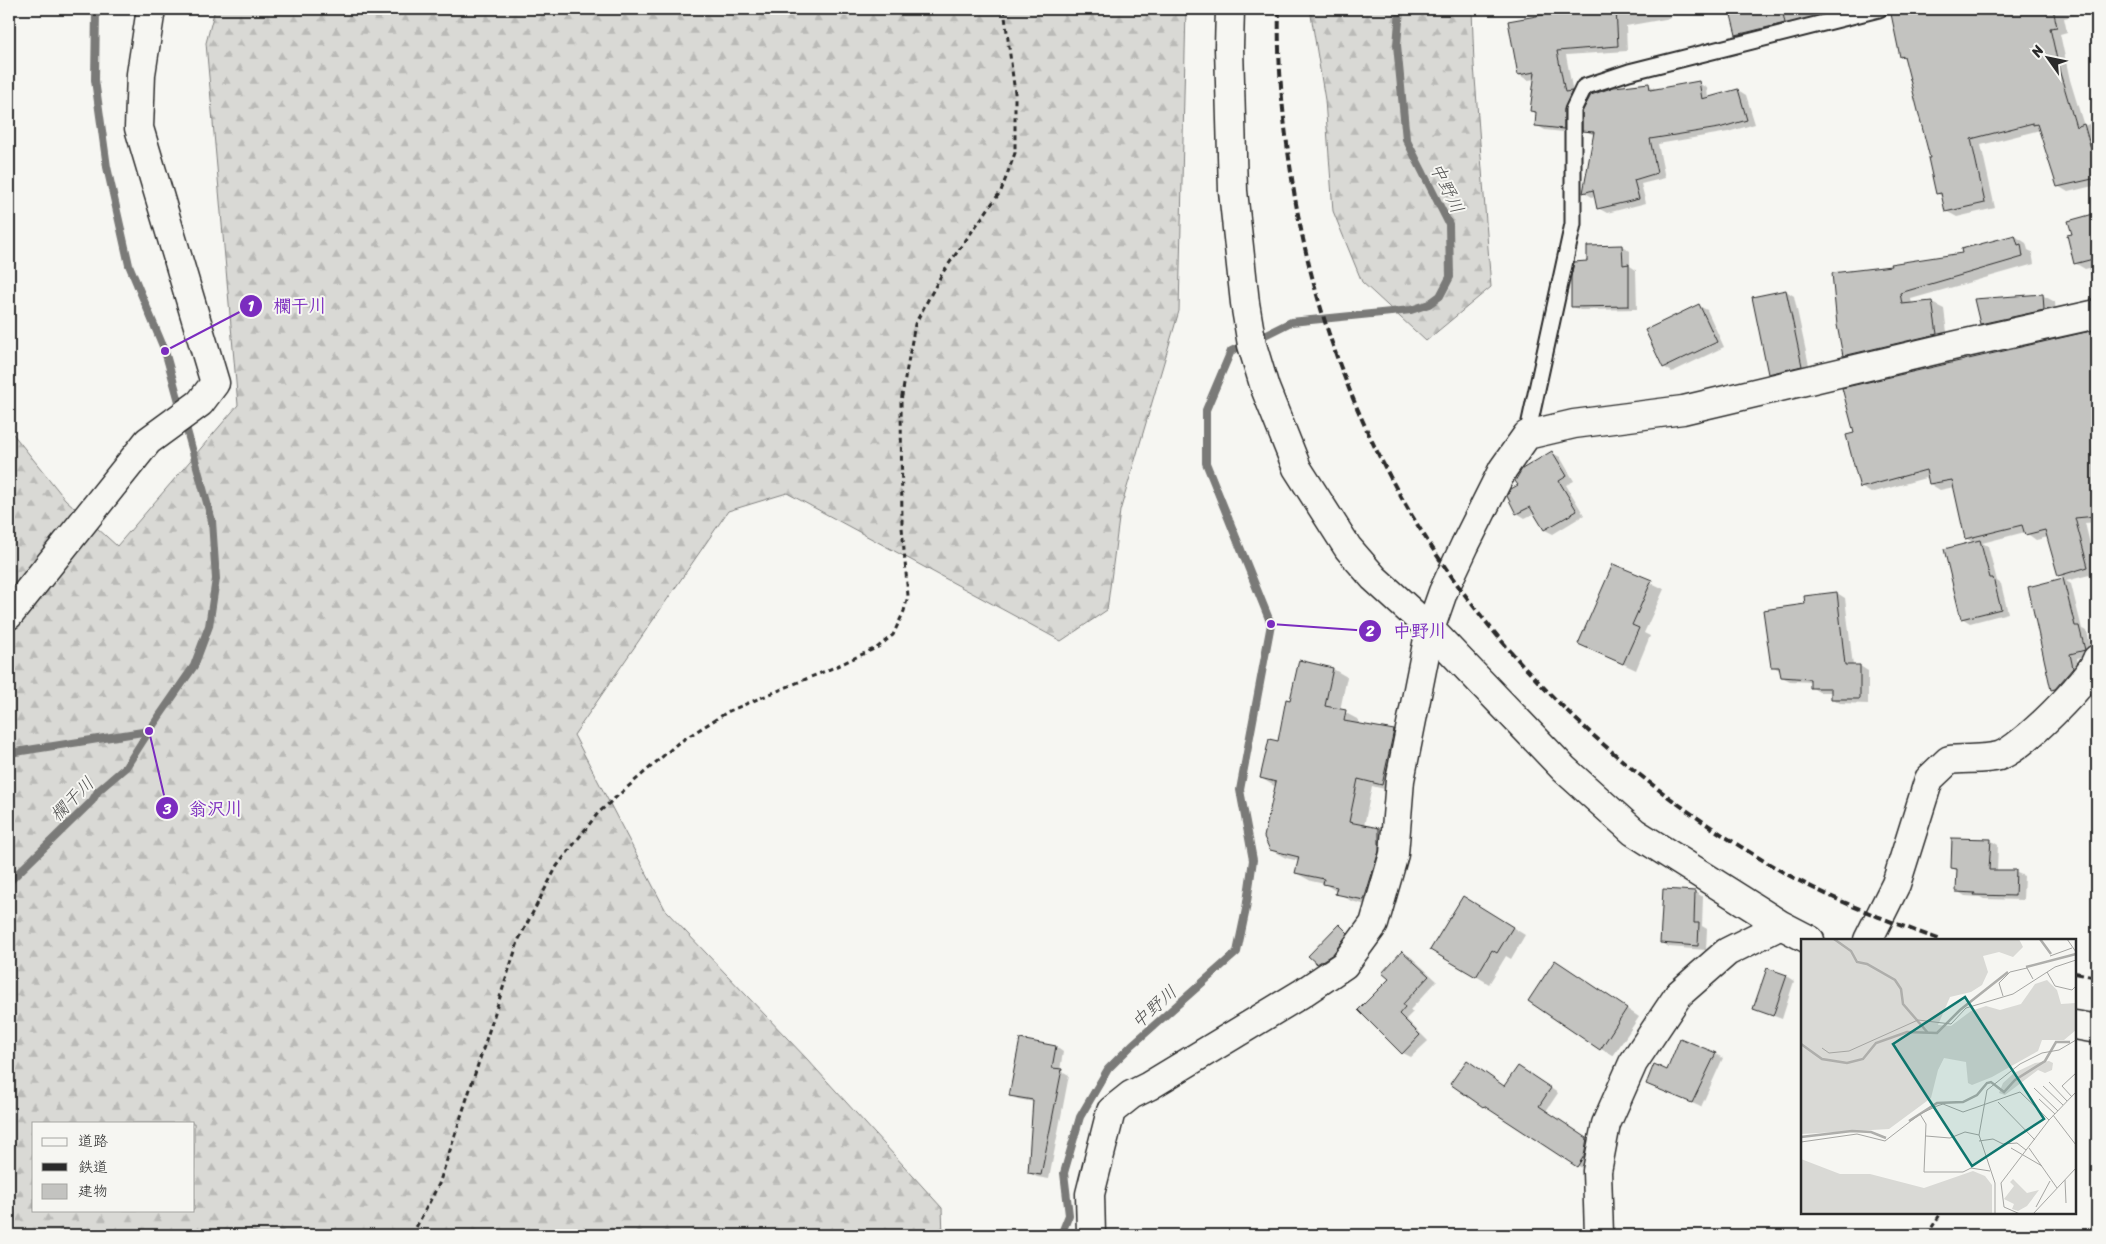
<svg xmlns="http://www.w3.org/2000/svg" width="2106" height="1244" font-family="Sriracha,'Klee One',sans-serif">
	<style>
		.forest { fill: url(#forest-firs); stroke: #828280; fill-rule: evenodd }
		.shadow { fill: #0003 }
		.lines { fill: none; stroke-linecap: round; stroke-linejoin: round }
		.stream { stroke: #7a7a78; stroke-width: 8 }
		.building { fill: #c3c3c0; stroke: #2b2b2b }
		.service-casing { stroke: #2b2b2b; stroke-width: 19 }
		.minor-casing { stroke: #2b2b2b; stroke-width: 31 }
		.path { stroke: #2b2b2b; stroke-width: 3; stroke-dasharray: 5 4; stroke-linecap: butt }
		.service { stroke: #f6f6f2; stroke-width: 15 }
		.minor { stroke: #f6f6f2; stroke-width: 28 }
		.rail { stroke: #2b2b2b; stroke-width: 4; stroke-dasharray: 8 4; stroke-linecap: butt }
		.labels { text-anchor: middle; stroke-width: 4; stroke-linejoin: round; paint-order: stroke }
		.water-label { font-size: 18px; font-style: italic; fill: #525251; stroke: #f6f6f2 }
		.inset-river { fill: none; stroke: #aeaeab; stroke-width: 2.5 }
		.inset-road { fill: none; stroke: #a5a5a2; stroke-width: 1 }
		.view { fill: #0f766e; fill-opacity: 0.15; stroke: #0f766e; stroke-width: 2.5 }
		.inset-edge { fill: none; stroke: #2b2b2b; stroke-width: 2.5 }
		.leader { fill: none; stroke: #7b2cbf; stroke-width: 2 }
		.callout-dot { fill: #7b2cbf; stroke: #f6f6f2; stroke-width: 2 }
		.mark-label { font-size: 15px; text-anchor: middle; font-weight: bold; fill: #fff }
		.callout-label { font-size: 18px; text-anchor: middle; font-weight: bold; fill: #7b2cbf; stroke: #f6f6f2; stroke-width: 4; stroke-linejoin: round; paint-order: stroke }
	</style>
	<defs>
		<pattern id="forest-firs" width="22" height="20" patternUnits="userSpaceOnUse" patternTransform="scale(1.25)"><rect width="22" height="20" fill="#d9d9d5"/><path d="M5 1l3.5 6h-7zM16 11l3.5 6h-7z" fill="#babab7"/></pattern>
	</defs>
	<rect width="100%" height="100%" fill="#f6f6f2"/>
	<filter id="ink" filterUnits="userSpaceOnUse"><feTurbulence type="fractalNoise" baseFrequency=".02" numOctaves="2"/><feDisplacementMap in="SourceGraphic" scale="10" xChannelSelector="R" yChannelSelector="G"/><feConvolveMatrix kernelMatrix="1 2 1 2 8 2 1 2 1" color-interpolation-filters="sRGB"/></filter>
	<g filter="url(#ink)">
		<path class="forest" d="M215 9H1186L1179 311 1120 511 1107 610 1061 641 787 493 728 511 574 735 666 911 807 1059 942 1208 943 1235H9V429L65 499 117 546 238 405 206 43ZM34 1123H194V1210H34Z
			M1310 9H1472L1474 65 1491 287 1426 341 1362 282 1333 211 1325 100Z"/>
		<path class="shadow" d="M1550 9H1670L1671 18 1626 26 1627 51 1566 55 1573 93V133L1545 130 1536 125 1537 114 1531 110 1535 79 1528 80 1519 75 1551 14Z
			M1732 9H1873L1747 40 1737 35Z
			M1936 9H2097V11L2064 18 2067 32 2060 34 2070 80 2084 126 2097 121V185L2068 192 2058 186 2040 130 1981 145 1995 208 1957 217 1946 211 1943 197 1937 193 1931 159 1906 59 1901 56 1893 18Z
			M1698 83 1707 88 1708 99 1738 90 1746 95 1755 124 1728 132 1658 144 1665 178 1641 184 1646 203 1607 213 1598 208 1595 196 1592 197 1584 192 1594 135 1584 130 1649 85 1658 90Z
			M2097 214V299L2089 268 2085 269 2075 263 2074 235 2069 221Z
			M2015 236 2026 243 2028 250 2032 252 2034 264 1911 299 1912 304 1932 303 1944 309 1948 340 1856 362 1844 355 1892 267 1963 254Z
			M1622 246 1630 251V266L1636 270 1637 309 1580 310 1572 306 1588 263Z
			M1786 291 1794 296 1810 370 1777 378 1769 373Z
			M2042 295 2055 302 2056 316 1994 330 1981 323Z
			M1699 306 1707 310 1724 347 1672 372 1664 367Z
			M2097 331V522L2085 523 2097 573 2066 581 2071 584 2082 629 2087 631 2092 654 2077 658 2080 673 2060 694 2052 689 2029 588 2066 579 2059 575 2048 537 2036 540 2025 532 1982 543 1988 546 1997 581 2001 584 2008 613 1970 623 1962 618 1974 543 1966 538 1954 487 1940 490 1930 484 1929 477 1871 493 1861 487 1856 434 1843 389Z
			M1552 453 1560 457 1574 481 1566 485 1584 515 1553 534 1545 530 1535 513 1525 518 1517 513 1519 486Z
			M1614 565 1664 589 1644 633 1650 636 1636 670 1579 643Z
			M1837 593 1845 598 1853 666H1860L1868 671V704L1840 703 1832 699V692H1819L1811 687V682L1790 681 1782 677 1781 671 1772 666 1806 605 1805 597Z
			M1300 662 1333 669 1347 677 1340 710 1359 720V725L1393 731 1408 739 1397 792 1372 786 1364 826 1379 829 1394 838 1379 908 1351 901 1325 884 1311 881 1296 873 1299 861 1286 858 1271 850 1276 787 1261 778 1279 742Z
			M1990 840 1998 845 1997 871 2015 872 2024 876 2023 900 1984 899 1980 897 1965 896 1957 891 1958 871 1952 868Z
			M1664 890 1695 892 1703 897 1702 926 1707 929 1706 950 1669 947 1661 942Z
			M1476 905 1525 935 1511 959 1506 956 1489 984 1432 949Z
			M1339 926 1355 939 1326 968 1318 963Z
			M1403 953 1411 957 1437 981 1410 1010 1413 1012 1406 1019 1428 1041 1411 1057 1403 1053 1391 978Z
			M1568 969 1639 1017 1613 1056 1601 1049Z
			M1786 976 1794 981 1782 1019 1755 1009Z
			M1021 1040 1056 1047 1063 1052 1060 1070 1069 1075 1049 1179 1037 1177 1029 1173 1034 1102 1018 1099 1010 1095Z
			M1715 1054 1723 1058 1701 1107 1647 1083 1668 1071Z
			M1526 1072 1558 1093 1546 1111 1595 1144 1585 1170 1484 1106 1452 1084 1505 1087Z"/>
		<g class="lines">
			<path class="stream" d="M96 9 95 80 107 167 129 265 165 351 212 521 216 579 209 626 194 666 149 731
				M1257 339 1291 322 1411 310 1429 304 1440 296 1450 277 1449 224 1406 139 1397 45 1400 9
				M9 753 149 731
				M9 882 92 801 98 791 126 767 149 731
				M1061 1235 1069 1215 1064 1173 1080 1117 1108 1069 1132 1045 1237 952 1246 909 1253 860 1240 790 1271 624 1206 463V410L1231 351 1246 344"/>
		</g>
		<path class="building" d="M1576 9H1616L1618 46 1557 51 1565 92 1572 91 1564 110V129L1535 126 1536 112 1530 111 1535 72 1518 75 1508 21Z
			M1743 9H1782L1785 23 1736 35 1730 11Z
			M1890 9H2053L2057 27 2050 28 2060 73 2076 127 2084 124 2092 152 2097 150V178L2057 187 2037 124 2033 125V123L1971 139 1985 203 1945 212 1941 193 1936 194 1928 158H1930L1904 56 1900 57Z
			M1699 81 1702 99 1738 89 1747 120 1719 128 1650 139 1657 173 1634 180 1639 199 1597 209 1593 190 1583 193 1594 132 1582 131V112L1591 95 1614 87 1649 83 1650 90Z
			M2097 213V258L2074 264 2067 235 2072 234 2068 221Z
			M2015 235 2018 245 2021 244 2023 257 1900 293 1902 304 1932 301 1937 334 1843 356 1837 325 1832 273 1891 266 1890 264 1962 253 1961 249Z
			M1622 245 1623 265 1629 264V306L1571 307V277L1574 262 1587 261V246Z
			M1786 290 1802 366 1768 374 1752 297Z
			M2043 294 2044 310 1980 324 1974 299Z
			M1699 304 1717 342 1663 368 1645 330Z
			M2095 330 2097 343V516L2075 518 2088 567 2058 576 2045 530 2025 535 2022 525 1965 539 1952 480 1929 484 1926 470 1860 488 1846 435 1854 433 1842 388Z
			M1552 451 1567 476 1559 481 1577 511 1544 530 1530 507 1516 514 1507 496 1511 489 1518 485 1515 481 1522 469Z
			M1980 540 1990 578H1993L2001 609 1961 619 1944 549Z
			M1613 564 1652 580 1632 625 1639 628 1623 664 1578 644Z
			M2063 578 2075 626H2079L2085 650 2070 654 2073 668 2055 689 2051 690 2028 587Z
			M1837 592 1845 665H1860V699H1831V688H1810V679L1781 677 1779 667H1771L1763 610 1805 604 1804 596Z
			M1299 660 1333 668 1325 706 1346 710 1344 721 1394 730 1382 785 1358 779 1349 822 1379 828V851L1364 900 1335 894 1337 887 1323 884 1324 879 1295 873 1299 857 1270 850 1264 837 1276 782 1260 778 1269 739 1278 741 1286 699 1290 700Z
			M1952 838 1991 839 1989 870H2016L2015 896 1974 895 1975 893 1956 892 1957 869 1951 868Z
			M1663 889 1695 891 1694 923H1699L1698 946 1660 943Z
			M1463 896 1513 927 1497 953 1492 950 1476 977 1430 950Z
			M1339 924 1348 933 1333 954 1317 964 1308 956Z
			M1402 951 1429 976 1403 1004 1405 1007 1399 1014 1420 1035 1402 1054 1358 1010 1389 979 1382 973Z
			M1555 960 1627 1008 1600 1050 1528 1001Z
			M1767 968 1787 975 1773 1016 1753 1009Z
			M1680 1038 1716 1053 1692 1103 1646 1084 1654 1064 1667 1070Z
			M1020 1039 1056 1046 1052 1068 1062 1069 1041 1175 1028 1173 1033 1100 1009 1096Z
			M1467 1060 1504 1086 1518 1066 1551 1088 1539 1106 1587 1138 1584 1156 1577 1167 1484 1106 1483 1107 1450 1084Z"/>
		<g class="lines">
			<defs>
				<path id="service" d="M1527 435 1573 224V110L1584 87 1629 72 1879 9"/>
				<path id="minor" d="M1230 9 1229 47 1233 191 1245 303 1252 345 1265 388 1297 468 1348 548 1374 578 1430 629 1564 769 1634 832 1781 925 1810 940
					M9 615 148 441 200 403 215 383 139 128 141 74 151 9
					M1868 940 1896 884 1929 779 1949 760C1963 758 1985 760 1999 756 2021 749 2089 681 2097 659
					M2075 1025 2097 1029
					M1091 1235 1090 1194 1111 1111 1131 1095 1149 1086 1301 994 1344 965 1374 924 1394 854 1400 780 1430 629 1443 592 1465 545 1503 469 1527 435 1574 424 1683 410 1957 345 2097 314
					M1599 1235 1597 1171 1606 1124 1633 1063 1679 994 1727 952 1781 925"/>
			</defs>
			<use href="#service" class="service-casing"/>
			<use href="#minor" class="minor-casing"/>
			<path class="path" d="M412 1235 439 1184 519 939 557 866 598 813 678 743 729 711 835 667 878 647 893 635 904 611 908 596 902 527 901 401 915 324 943 272 1001 191 1015 153V93L1004 9
				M1927 1235 1941 1213"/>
			<use href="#service" class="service"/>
			<use href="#minor" class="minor"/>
			<path class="rail" d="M1279 9C1277 72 1285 136 1295 198 1346 493 1526 725 1783 872 1833 900 1887 921 1941 940
				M2075 973 2097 977"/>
		</g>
	</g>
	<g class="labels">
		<g class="water-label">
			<text transform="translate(1447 188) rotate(64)" y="6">中野川</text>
			<text transform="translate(72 799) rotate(-45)" y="6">欄干川</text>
			<text transform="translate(1154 1007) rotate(-42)" y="6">中野川</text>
		</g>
	</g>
	<g transform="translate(1801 939)">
		<rect width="275" height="275" fill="#f6f6f2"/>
		<path d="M0 0H218L222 8 212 18 198 13 182 17 187 33 181 46 170 53 149 58 137 86 150 87 170 72 185 67 199 71 220 65 234 45 246 41 256 51 260 65 275 64V91L263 101H241L237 112 191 138 171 146 167 144 165 123 143 119 137 131 130 159 88 190 0 195ZM248 122 252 124 251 131 244 134 237 131 204 156 198 154 202 144 213 134 234 124ZM0 220 39 235H69L123 249 172 232 184 237 191 246V275H0Z" fill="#d9d9d5"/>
		<path d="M212 240 226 254 238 251 226 267 217 272 211 270 213 265 203 260 213 247 209 243Z" fill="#d9d9d5"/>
		<path class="inset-river" d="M33 0 50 12 56 23 66 25 94 41 100 50 102 65 127 94M239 0 250 15M225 28 275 15M0 105 21 120 46 124 62 120 75 104 106 93 136 94 159 71 207 33M108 182 136 164 162 163 176 156 186 144 190 143 203 153 214 141 244 122 255 103H269M0 198 51 192 70 193 85 199"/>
		<path class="inset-road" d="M266 0 275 13M249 17 271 9M246 33 254 47 271 51 275 47M202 57 198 44 209 33 226 29 232 40M21 109 28 114 48 112 117 81 150 85 165 69 212 55 254 28 275 21M248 143 266 162M242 147 262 166M233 149 257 172M271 158 261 147 275 134M238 160 254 175M197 163 234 201M119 175 125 185 123 233H162L170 229 189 232M252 176 275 206M125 197 149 199 164 193 178 196M178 202 192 200 202 205 216 204 225 211M0 203 56 195 84 202 119 175 136 167 142 165 162 173 219 153 248 181M210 209 241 227M228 209 256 249M264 241 265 264M235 268 249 242M194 275V244L178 196 186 151 219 125 241 114 258 111 275 101M219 275 203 268 200 244 248 181 275 153M232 275 275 229"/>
		<path class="view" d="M164 58 243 180 171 227 92 105Z"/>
		<rect width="275" height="275" class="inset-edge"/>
	</g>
	<path class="leader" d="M165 351L251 306M1271 624L1370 631M149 731L167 808"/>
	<g class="callout-dot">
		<circle cx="165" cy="351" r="5"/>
		<circle cx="1271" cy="624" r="5"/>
		<circle cx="149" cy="731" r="5"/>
		<circle cx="251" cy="306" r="12"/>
		<circle cx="1370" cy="631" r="12"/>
		<circle cx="167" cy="808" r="12"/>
	</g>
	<g class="mark-label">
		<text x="251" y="311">1</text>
		<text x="1370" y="636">2</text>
		<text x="167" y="814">3</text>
	</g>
	<g class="callout-label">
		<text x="300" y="312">欄干川</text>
		<text x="1420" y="637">中野川</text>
		<text x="216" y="815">翁沢川</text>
	</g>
	<rect width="2106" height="1244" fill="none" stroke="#f6f6f2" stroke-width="30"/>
	<rect x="15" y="15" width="2076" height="1214" fill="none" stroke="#2b2b2b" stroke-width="2" filter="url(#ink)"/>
	<rect x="32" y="1122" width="162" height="90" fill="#f6f6f2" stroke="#a5a5a2"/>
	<rect x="42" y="1138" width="25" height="8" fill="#f6f6f2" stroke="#a5a5a2"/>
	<text x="78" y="1146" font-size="15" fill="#2b2b2b">道路</text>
	<rect x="42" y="1163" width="25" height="8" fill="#2b2b2b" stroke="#a5a5a2"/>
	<text x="78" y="1172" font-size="15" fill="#2b2b2b">鉄道</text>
	<rect x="42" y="1184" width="25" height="15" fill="#c3c3c0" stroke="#a5a5a2"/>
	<text x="78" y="1196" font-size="15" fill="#2b2b2b">建物</text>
	<g transform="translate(2048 58) rotate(303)" stroke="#f6f6f2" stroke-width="4" paint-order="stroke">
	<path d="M0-4L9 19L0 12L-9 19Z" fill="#2b2b2b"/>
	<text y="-8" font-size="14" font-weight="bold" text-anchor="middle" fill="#2b2b2b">N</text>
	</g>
</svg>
